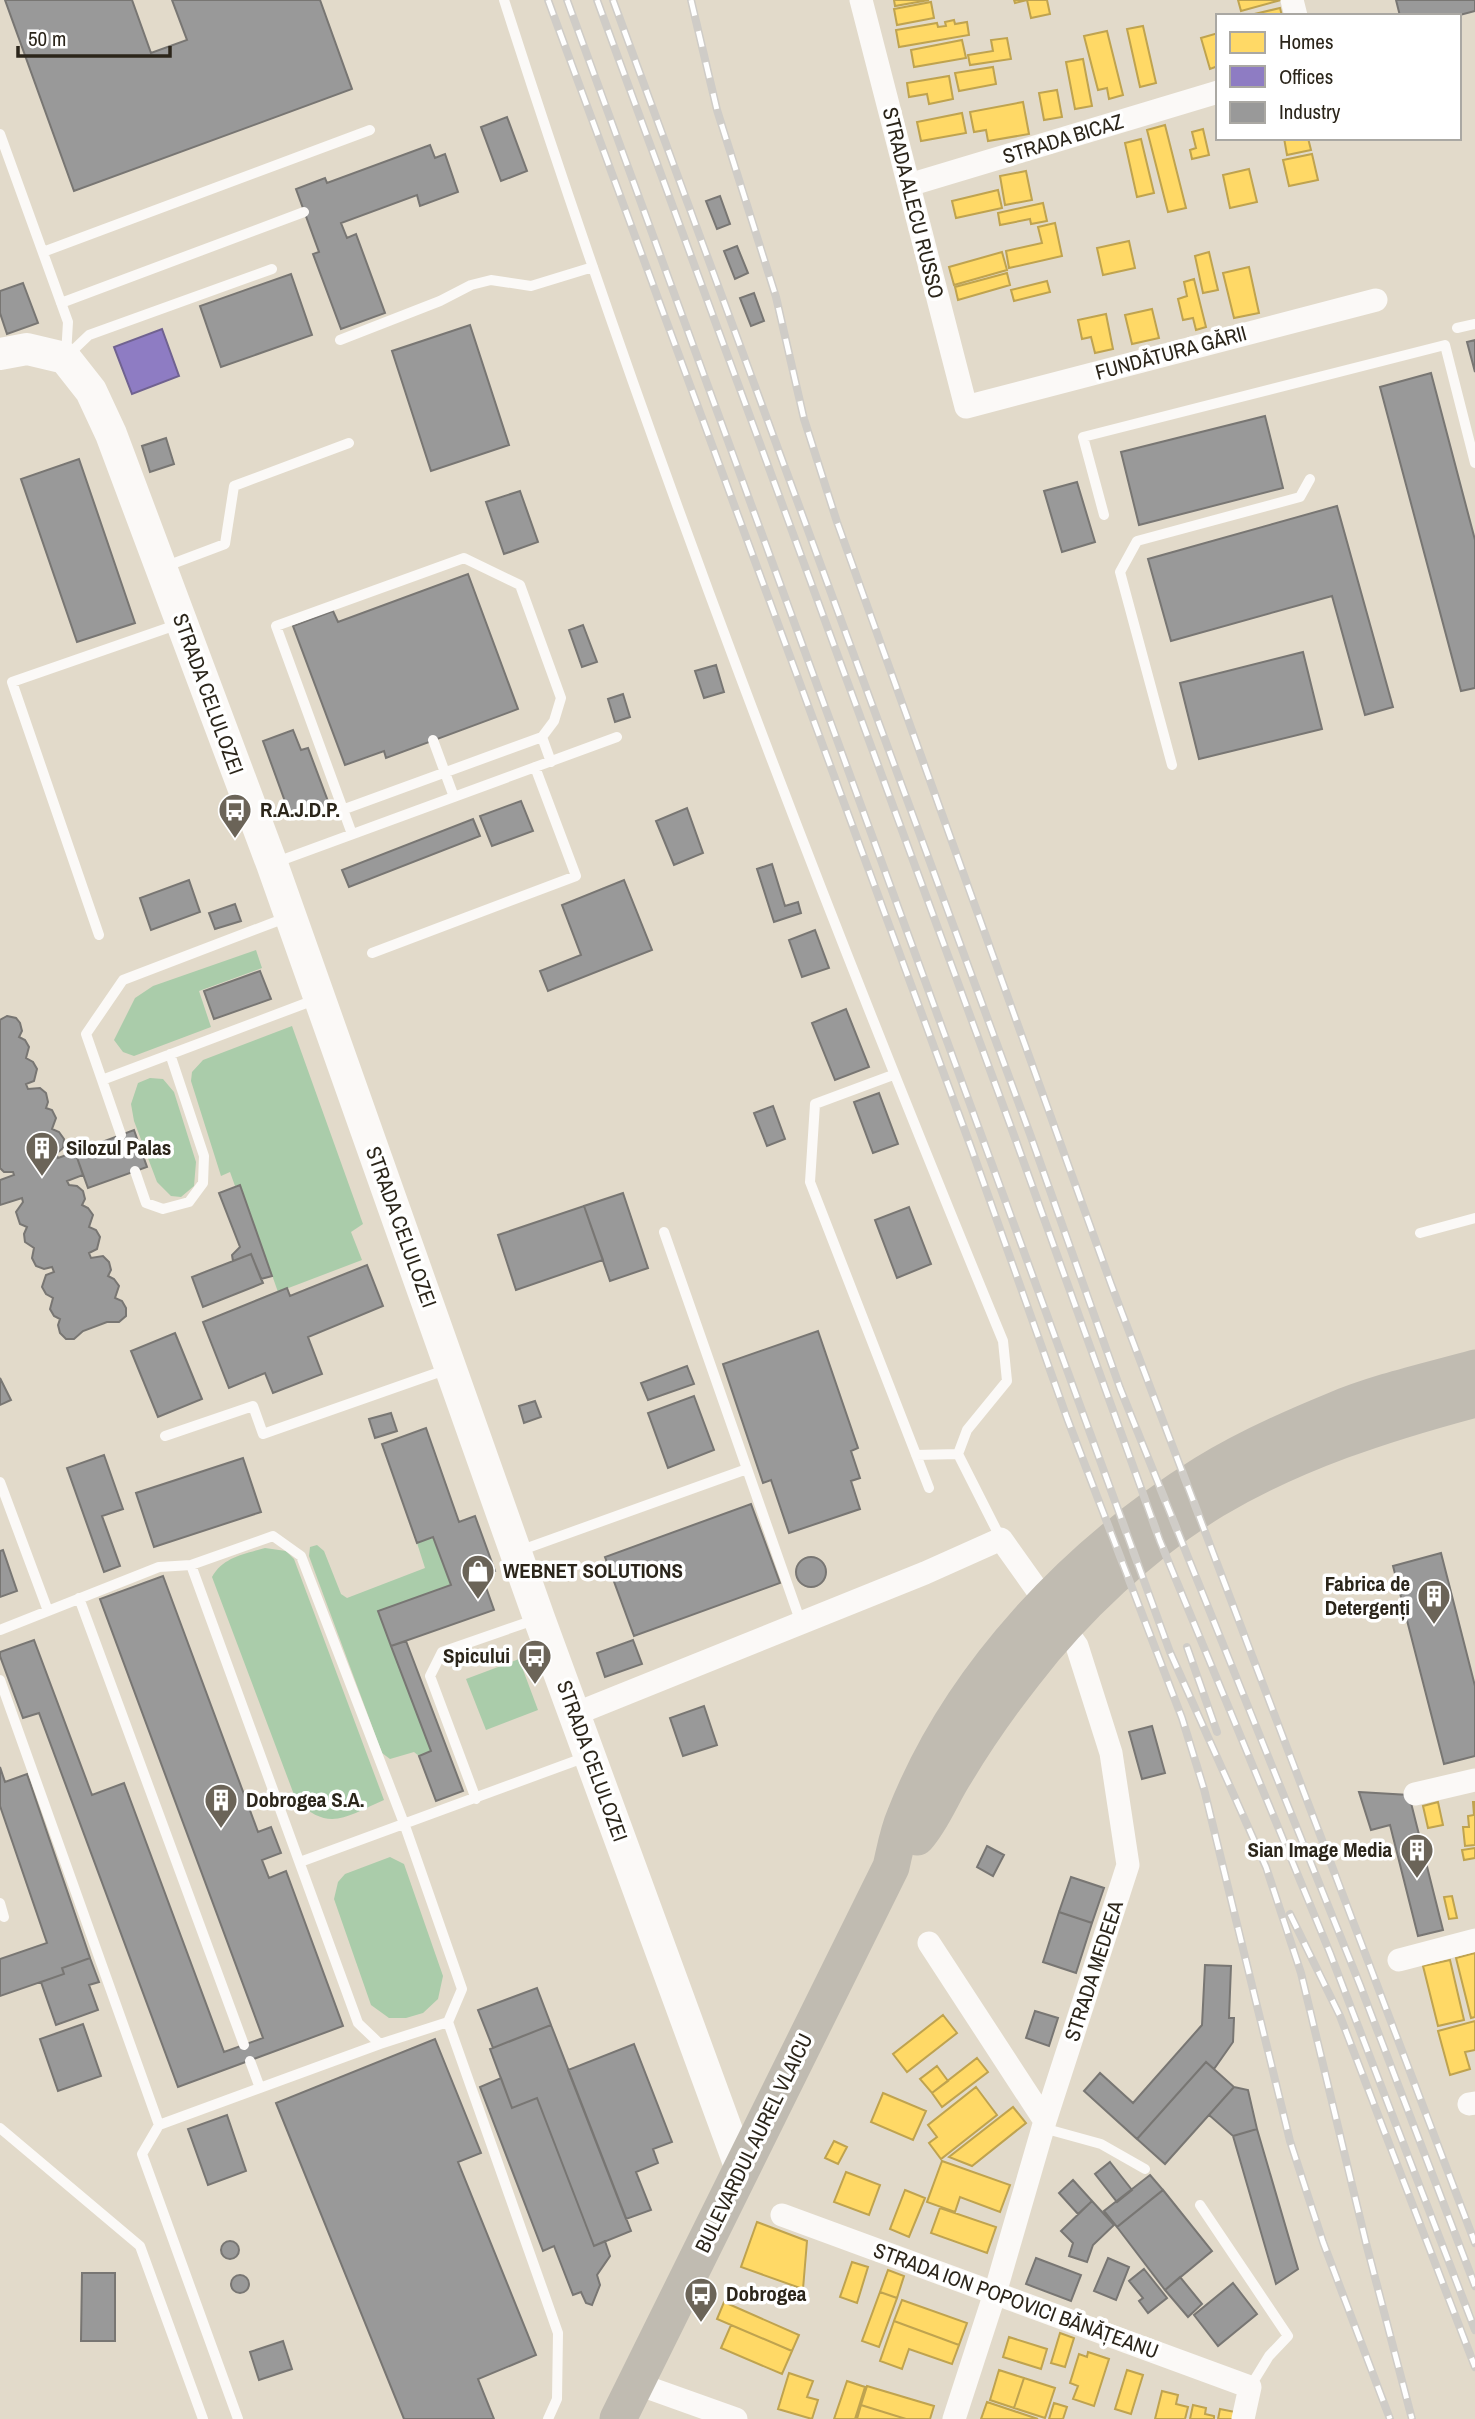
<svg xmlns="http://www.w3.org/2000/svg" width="1475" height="2419" font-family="'Archivo Narrow',sans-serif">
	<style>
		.green { fill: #aca }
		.homes { fill: #ffd966; stroke: #bfa34f; stroke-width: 2 }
		.offices { fill: #8e7cc3; stroke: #706290; stroke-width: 2 }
		.industry { fill: #999; stroke: #787673; stroke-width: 2 }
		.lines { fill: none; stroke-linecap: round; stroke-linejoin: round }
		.lane { stroke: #fbf9f7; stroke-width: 10 }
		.street { stroke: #fbf9f7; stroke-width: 23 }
		.secondary { stroke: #fbf9f7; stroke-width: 32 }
		.primary { stroke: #c0bbb1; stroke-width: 37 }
		.rail-casing { stroke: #cfccc7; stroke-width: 8 }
		.rail { stroke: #fff; stroke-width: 5; stroke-dasharray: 16; stroke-linecap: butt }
		.labels { text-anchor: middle; stroke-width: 7; stroke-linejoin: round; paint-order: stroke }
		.street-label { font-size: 21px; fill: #2b251a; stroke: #fff }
		.poi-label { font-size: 21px; font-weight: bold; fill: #2b251a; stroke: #fff; text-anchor: start }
	</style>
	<rect width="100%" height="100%" fill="#e2daca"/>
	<path class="green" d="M256 950 262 968 199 991 211 1027 134 1056 123 1052 114 1040 135 998 153 986Z
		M292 1026 363 1224 351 1232 362 1260 278 1292 240 1185 235 1186 230 1172 221 1176 191 1081 192 1072 203 1060Z
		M150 1078 163 1079 174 1092 196 1162 194 1186 181 1197 171 1196 157 1182 134 1121 131 1104 138 1083Z
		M433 1537 451 1585 378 1611 431 1751 419 1756 414 1752 390 1759 382 1753 309 1556 310 1547 317 1545 324 1551 341 1594 347 1598 425 1568 417 1543Z
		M265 1548 286 1551 294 1559 384 1800C347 1816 329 1833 296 1800L212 1577C223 1557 245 1554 265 1548Z
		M519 1659 538 1710 486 1730 466 1679Z
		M390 1857 404 1864 443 1976 438 1999 423 2013 406 2018H389L371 2005 334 1899 338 1882 345 1874Z"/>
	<path class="homes" d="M894 0H929L895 6Z
		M1014 0H1047L1050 14 1031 18 1027 0 1015 3Z
		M1238 0H1281L1241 11Z
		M931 2 934 18 897 25 894 9Z
		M1280 8 1282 16H1246Z
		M954 20 955 24 967 22 969 35 899 47 896 30 937 23 938 27 946 26 945 22Z
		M1143 26 1156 83 1140 87 1127 29Z
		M1107 31 1123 95 1109 99 1107 88 1098 90 1084 36Z
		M1218 33V66L1210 69 1201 38Z
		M1007 38 1011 59 970 65 968 55 993 51 991 40Z
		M962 40 966 58 914 67 911 50Z
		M1083 59 1092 106 1075 109 1066 62Z
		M993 67 996 84 959 91 955 73Z
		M949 76 953 99 929 104 927 94 909 97 907 83Z
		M1057 90 1062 117 1044 120 1039 93Z
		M1023 102 1029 134 988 141 986 130 974 132 970 112Z
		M962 113 966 133 921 141 917 122Z
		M1165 125 1186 208 1168 212 1147 130Z
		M1203 129 1209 155 1192 159 1190 150 1196 148 1192 132Z
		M1284 138H1308L1311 150 1287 155Z
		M1141 139 1154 193 1137 197 1125 143Z
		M1312 154 1318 180 1289 186 1283 160Z
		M1249 169 1257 202 1230 208 1223 175Z
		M1026 171 1032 200 1005 205 1000 176Z
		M998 190 1002 208 956 218 952 201Z
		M1043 203 1047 221 1031 224 1030 219 1000 225 998 213Z
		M1055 223 1062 256 1009 268 1006 251 1042 243 1038 227Z
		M1129 241 1135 268 1103 275 1097 248Z
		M1002 252 1007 270 954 285 949 267Z
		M1209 252 1218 290 1203 293 1195 256Z
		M1249 267 1259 313 1234 318 1223 273Z
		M1007 273 1010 285 958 300 955 287Z
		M1194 279 1206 327 1196 330 1193 318 1183 320 1178 299 1187 296 1184 282Z
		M1047 281 1050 292 1014 301 1011 290Z
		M1152 309 1159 338 1132 344 1125 315Z
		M1106 314 1113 349 1095 353 1091 337 1082 339 1078 320Z
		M1438 1802 1443 1825 1428 1828 1423 1806Z
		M1473 1802H1475V1845L1465 1846 1463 1827H1469L1468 1816 1474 1815Z
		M1475 1848V1858L1464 1860 1462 1850Z
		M1452 1896 1457 1918 1449 1919 1444 1897Z
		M1475 1953V2017L1471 2018 1456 1958Z
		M1450 1960 1464 2020 1438 2026 1423 1966Z
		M943 2015 957 2033 907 2072 893 2054Z
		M1475 2021V2050L1465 2052 1470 2069 1450 2075 1438 2031Z
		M977 2058 988 2072 942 2107 932 2093Z
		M937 2066 948 2081 932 2093 920 2079Z
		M976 2087 997 2115 941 2159 929 2143 937 2137 928 2125Z
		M883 2093 926 2111 913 2140 871 2122Z
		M1013 2107 1026 2123 972 2166 949 2157Z
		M834 2141 847 2147 838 2164 825 2158Z
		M942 2161 1010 2185 1000 2212 960 2197 955 2212 927 2202Z
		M846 2172 880 2185 869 2215 834 2202Z
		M905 2190 925 2198 909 2237 890 2229Z
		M940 2208 996 2227 987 2253 931 2233Z
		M757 2222 807 2241 803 2289 741 2267Z
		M852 2262 868 2267 857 2303 840 2297Z
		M888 2270 904 2276 897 2298 880 2292Z
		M880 2292 897 2298 879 2347 862 2341Z
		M902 2300 967 2323 959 2345 894 2321Z
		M724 2302 799 2335 792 2351 717 2319Z
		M894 2321 959 2345 952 2364 909 2349 902 2369 880 2361Z
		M731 2325 792 2351 782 2374 721 2348Z
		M1060 2333 1074 2338 1065 2367 1051 2363Z
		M1009 2337 1047 2349 1041 2369 1003 2357Z
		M1088 2352 1109 2359 1094 2406 1073 2399 1078 2386 1070 2383 1079 2354 1087 2357Z
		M999 2370 1024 2378 1014 2408 990 2400Z
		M1127 2370 1143 2375 1131 2414 1115 2409Z
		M789 2373 813 2381 807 2397 818 2400 812 2419 778 2409Z
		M1024 2378 1055 2388 1045 2418 1014 2408Z
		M847 2381 865 2387 855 2419H834Z
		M867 2386 934 2406 930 2419H906L861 2405Z
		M1162 2391 1178 2395 1176 2404 1188 2407 1185 2419H1155Z
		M987 2402 1038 2419H981Z
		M1054 2403 1067 2407 1063 2419H1049Z
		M861 2405 906 2419H857Z
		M1193 2405 1206 2408 1205 2414 1214 2416V2419H1190Z
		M1220 2409 1235 2412 1233 2419H1218Z"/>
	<path class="offices" d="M162 329 179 376 132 394 114 347Z"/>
	<path class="industry" d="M5 0H132L151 53 187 40 172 0H320L352 89 74 191Z
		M1396 0H1475V11L1456 16H1400Z
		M507 117 527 171 501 181 481 127Z
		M430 145 435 158 445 154 458 192 420 206 417 195 341 223 347 238 356 234 385 313 341 329 313 254 319 252 296 189 325 178 327 183Z
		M720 196 730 224 717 229 706 201Z
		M737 246 748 273 735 279 724 251Z
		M291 274 312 335 221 367 200 306Z
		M23 283 38 323 7 334 0 313V291Z
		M754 293 764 321 751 326 740 298Z
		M470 325 509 445 431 471 392 351Z
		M1475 340V372L1467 342Z
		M1431 373 1475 540V688L1461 691 1380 387Z
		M1265 416 1283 488 1139 525 1121 452Z
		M166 438 174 464 150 472 142 446Z
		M79 459 135 623 77 642 21 479Z
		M1077 482 1095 542 1062 552 1044 491Z
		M520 491 538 542 504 554 486 502Z
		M1337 506 1393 707 1365 715 1332 596 1171 641 1148 559Z
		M468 574 518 709 386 758 384 751 345 765 293 626 333 611 338 622Z
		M583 625 597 662 582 667 569 630Z
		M1303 652 1322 729 1199 759 1180 683Z
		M716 665 724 692 704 698 695 671Z
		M623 694 630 717 615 722 608 699Z
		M293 730 301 750 308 748 329 804 291 818 263 741Z
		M521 801 533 831 492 846 480 816Z
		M687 808 703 853 674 865 656 821Z
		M473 819 480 836 349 887 342 870Z
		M772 864 785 906 798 902 801 913 774 922 757 869Z
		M189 880 200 912 151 930 140 898Z
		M624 880 652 950 548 991 540 971 581 955 562 905Z
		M235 904 241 921 215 929 209 913Z
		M815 930 829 968 802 977 789 940Z
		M260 971 271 999 214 1019 204 991Z
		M846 1009 869 1067 835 1080 812 1023Z
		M7 1016 16 1018 20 1023 22 1031 19 1037 25 1040 29 1047 26 1058 33 1062 37 1069 34 1081 26 1084 28 1089 40 1088 46 1093 48 1102 46 1108 52 1110 56 1118 52 1129 59 1132 64 1139 63 1148 56 1154 58 1158 75 1152 83 1175 67 1181 69 1185 77 1186 83 1191 85 1199 82 1205 88 1208 93 1215 89 1227 96 1230 100 1237 97 1249 89 1253 91 1258 103 1256 109 1262 111 1270 108 1276 114 1279 119 1286 115 1298 122 1301 126 1308V1316L119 1322H107L83 1331 74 1339H66L60 1333 58 1325 60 1319 54 1316 50 1309 53 1298 46 1294 42 1287 46 1275 54 1272 52 1267 44 1269 36 1266 32 1258 34 1248 25 1242 24 1234 27 1227 20 1224 16 1212 23 1202 22 1198 0 1205V1180L14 1175 13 1172H4L0 1168V1020Z
		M879 1093 898 1144 873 1153 854 1102Z
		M773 1106 785 1139 767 1146 754 1113Z
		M134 1130 147 1167 88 1188 75 1152Z
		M240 1185 272 1276 261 1279 251 1254 233 1261 232 1255 240 1247 219 1193Z
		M623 1193 648 1268 610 1281 584 1206Z
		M584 1206 603 1260 516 1290 498 1235Z
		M909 1207 931 1264 897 1278 875 1220Z
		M251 1254 263 1283 203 1307 192 1277Z
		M367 1265 383 1306 308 1337 322 1374 273 1393 265 1373 229 1388 203 1322 287 1288 290 1296Z
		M818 1331 858 1448 851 1451 860 1478 851 1481 860 1509 789 1533 771 1480 763 1483 723 1364Z
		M175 1333 202 1399 158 1417 131 1351Z
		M687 1366 694 1384 648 1400 641 1383Z
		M0 1378 11 1400 0 1405Z
		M694 1396 714 1450 668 1468 648 1413Z
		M535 1401 541 1417 524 1423 519 1406Z
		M391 1413 397 1431 375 1438 369 1419Z
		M426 1428 459 1522 475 1516 495 1571 482 1576 494 1610 391 1646 378 1611 451 1585 433 1537 417 1543 382 1444Z
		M104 1455 123 1509 102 1516 120 1566 104 1572 67 1468Z
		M243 1458 261 1512 154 1547 136 1493Z
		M751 1504 780 1583 634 1636 605 1557Z
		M3 1550 17 1591 0 1597V1551Z
		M1441 1553 1475 1686V1756L1444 1764 1393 1566Z
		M796 1572a15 15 0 1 1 30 0a15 15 0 1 1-30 0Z
		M163 1576 258 1832 271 1827 281 1853 262 1860 269 1878 286 1871 343 2026 178 2087 39 1713 23 1718 0 1656V1652L34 1640 92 1795 124 1783 224 2052 263 2038 100 1599Z
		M633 1640 642 1664 605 1677 597 1653Z
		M406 1641 463 1791 436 1801 419 1756 431 1751 391 1646Z
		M704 1706 717 1745 683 1756 670 1718Z
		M1152 1726 1165 1773 1142 1779 1129 1732Z
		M0 1767 5 1782 27 1774 90 1958 62 1968 64 1974 0 1996V1959L47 1943 0 1806Z
		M1359 1792 1409 1795 1443 1930 1418 1936 1390 1825 1371 1830Z
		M987 1846 1004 1855 993 1876 977 1867Z
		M1071 1877 1104 1888 1092 1923 1059 1912Z
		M1059 1912 1092 1923 1076 1973 1043 1962Z
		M90 1958 99 1982 89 1985 98 2010 56 2025 41 1982 64 1974 62 1968Z
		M1205 1965 1231 1966 1229 2018H1234L1233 2042 1214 2069 1206 2062 1137 2139 1084 2091 1100 2073 1133 2103 1202 2025Z
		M537 1988 551 2025 493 2048 478 2010Z
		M1035 2011 1058 2018 1049 2046 1026 2038Z
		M83 2024 101 2076 58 2091 40 2039Z
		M551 2025 631 2231 594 2246 537 2098 512 2108 490 2049Z
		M435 2039 481 2153 458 2162 536 2355 478 2379 494 2419H404L276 2103Z
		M634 2044 672 2142 653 2149 658 2163 636 2172 651 2210 626 2219 568 2070Z
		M1206 2062 1234 2087 1165 2164 1137 2139Z
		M501 2078 512 2108 537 2098 594 2246 605 2241 610 2256 597 2275 600 2285 592 2305 586 2303 581 2292 573 2295 554 2246 543 2251 480 2087Z
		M1234 2087 1248 2090 1257 2129 1233 2136 1209 2115Z
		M227 2115 246 2171 208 2185 188 2129Z
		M1257 2129 1298 2269 1276 2284 1233 2136Z
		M1110 2162 1132 2190 1117 2202 1095 2174Z
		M1150 2175 1163 2190 1117 2227 1104 2211Z
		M1073 2180 1092 2201 1078 2214 1059 2193Z
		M1163 2190 1212 2251 1165 2290 1117 2227Z
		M1092 2201 1114 2225 1093 2245 1087 2262 1069 2256 1073 2243 1061 2231Z
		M221 2250a9 9 0 1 1 18 0a9 9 0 1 1-18 0Z
		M1036 2258 1081 2275 1071 2301 1026 2284Z
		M1108 2258 1129 2267 1116 2300 1094 2291Z
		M1144 2269 1167 2298 1148 2313 1139 2301 1143 2298 1129 2281Z
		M82 2273H115V2341H81Z
		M231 2284a9 9 0 1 1 18 0a9 9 0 1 1-18 0Z
		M1180 2277 1202 2304 1188 2317 1165 2290Z
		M1233 2283 1257 2314 1218 2346 1194 2315Z
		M283 2341 292 2369 259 2380 250 2352Z"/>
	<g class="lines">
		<path class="lane" d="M504 0C650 455 821 900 1003 1341L1007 1381 967 1430 958 1454 1001 1539
			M0 134 68 322 66 355
			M43 252 370 130
			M61 303 304 212
			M1457 328 1475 324
			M340 340 440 301 471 285 491 280 531 286 593 267
			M67 356 89 335 272 269
			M1104 515 1083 437 1445 345 1475 463
			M164 567 225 544 234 486 349 443
			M433 740 454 797
			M1172 765 1120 572 1137 541 1300 497 1310 479
			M342 810 542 737
			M352 834 276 626 464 558 520 585 561 698 554 721 542 737 551 762
			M274 863 617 737
			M288 917 123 980 86 1034 102 1080 317 999
			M99 935 12 682 179 624
			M372 953 576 876 535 767
			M893 1075 815 1104 810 1182 929 1488
			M102 1080 121 1135
			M135 1171 146 1203 163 1209 189 1202 203 1183 204 1156 170 1054
			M664 1232 801 1623
			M1420 1233 1475 1218
			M165 1436 253 1406 263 1434 448 1369
			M916 1455 958 1454
			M0 1482 48 1611
			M519 1551 747 1469
			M191 1565 358 2023 380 2044 448 2022
			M79 1598 244 2045
			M0 1630 159 1567 191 1565 273 1536 301 1556 405 1826 462 1989 448 2022 558 2333 557 2399 548 2419
			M0 1680 159 2125
			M476 1799 430 1676 442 1652 537 1619
			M300 1862 586 1757
			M0 1903 4 1917
			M250 2061 260 2088
			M0 2128 140 2246 203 2419
			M1043 2128 1101 2144 1145 2169
			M1200 2205 1288 2336 1269 2356 1250 2387
			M238 2419 142 2154 159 2125 380 2044"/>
		<path class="street" d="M861 0 966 407 1376 300
			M1292 0 1296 16
			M909 185 1218 92
			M575 1714 925 1573 1001 1539 1077 1646 1111 1753 1128 1865 1045 2121 995 2293 954 2419
			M1415 1794 1475 1780
			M929 1943 1045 2121
			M1399 1960 1475 1940
			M1469 2104 1475 2103
			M782 2215 1250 2387 1243 2419
			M635 2383 736 2419"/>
		<path class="secondary" d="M0 354 27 349 65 358 91 391 111 434 272 864 539 1618 741 2169"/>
		<path class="primary" d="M917 1837C933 1819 942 1794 955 1774 976 1739 999 1706 1024 1674 1073 1610 1145 1542 1214 1500 1295 1452 1385 1423 1475 1399
			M618 2419 891 1867C895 1850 898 1832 905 1816 960 1675 1077 1553 1204 1474 1244 1449 1289 1429 1333 1411 1378 1392 1428 1381 1475 1368"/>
		<defs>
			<path id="rail" d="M548 0 972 1150 1067 1418 1182 1718 1204 1789 1290 2141 1323 2242 1390 2419
				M567 0 1170 1652 1266 1867 1301 1973 1366 2243 1412 2419
				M597 0 1015 1138 1160 1541 1330 1953 1475 2330
				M613 0 1030 1134 1120 1388 1360 1985 1475 2286
				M691 0 717 110 776 297 804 419 837 522 1111 1284 1475 2243
				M1187 1647 1217 1732
				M1290 1914 1340 2016 1475 2367"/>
		</defs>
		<use href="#rail" class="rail-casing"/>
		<use href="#rail" class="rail"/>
	</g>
	<defs>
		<symbol id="bus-pin" viewBox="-11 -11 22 30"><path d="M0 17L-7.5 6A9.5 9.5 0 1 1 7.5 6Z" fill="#6b6458" stroke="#fff"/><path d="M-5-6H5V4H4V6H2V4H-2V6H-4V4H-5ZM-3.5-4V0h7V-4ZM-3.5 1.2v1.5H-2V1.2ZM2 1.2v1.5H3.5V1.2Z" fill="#fff"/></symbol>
		<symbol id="building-pin" viewBox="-11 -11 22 30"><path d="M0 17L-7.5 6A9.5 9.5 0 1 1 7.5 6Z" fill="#6b6458" stroke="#fff"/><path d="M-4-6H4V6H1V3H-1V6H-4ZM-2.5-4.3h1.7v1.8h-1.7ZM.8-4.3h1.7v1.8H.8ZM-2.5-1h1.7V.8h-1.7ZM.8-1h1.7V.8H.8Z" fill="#fff"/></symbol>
		<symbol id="shop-pin" viewBox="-11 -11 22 30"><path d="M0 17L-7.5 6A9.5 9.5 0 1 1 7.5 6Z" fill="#6b6458" stroke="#fff"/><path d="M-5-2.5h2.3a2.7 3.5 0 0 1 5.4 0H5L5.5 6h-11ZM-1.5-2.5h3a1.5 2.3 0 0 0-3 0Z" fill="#fff"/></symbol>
	</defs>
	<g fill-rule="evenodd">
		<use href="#bus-pin" x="216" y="791" width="38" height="52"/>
		<use href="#building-pin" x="23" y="1129" width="38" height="52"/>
		<use href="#shop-pin" x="459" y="1552" width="38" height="52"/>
		<use href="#building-pin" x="1415" y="1577" width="38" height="52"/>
		<use href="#bus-pin" x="516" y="1637" width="38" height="52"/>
		<use href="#building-pin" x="202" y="1781" width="38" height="52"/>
		<use href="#building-pin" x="1398" y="1831" width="38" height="52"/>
		<use href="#bus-pin" x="682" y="2275" width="38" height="52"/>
	</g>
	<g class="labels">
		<g class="street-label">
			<text transform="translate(1063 139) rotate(-17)" y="7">STRADA BICAZ</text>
			<text transform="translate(913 203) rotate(76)" y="7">STRADA ALECU RUSSO</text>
			<text transform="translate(1171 353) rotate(-15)" y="7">FUNDĂTURA GĂRII</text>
			<text transform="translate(208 694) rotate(70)" y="7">STRADA CELULOZEI</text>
			<text transform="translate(401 1227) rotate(70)" y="7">STRADA CELULOZEI</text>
			<text transform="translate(592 1761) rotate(70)" y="7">STRADA CELULOZEI</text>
			<text transform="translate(1094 1971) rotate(-72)" y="7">STRADA MEDEEA</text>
			<text transform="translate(754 2143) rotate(-64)" y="7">BULEVARDUL AUREL VLAICU</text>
			<text transform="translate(1016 2301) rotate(20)" y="7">STRADA ION POPOVICI BĂNĂȚEANU</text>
		</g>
		<g class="poi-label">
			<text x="260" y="817">R.A.J.D.P.</text>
			<text x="66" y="1155">Silozul Palas</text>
			<text x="503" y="1578">WEBNET SOLUTIONS</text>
			<text x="1410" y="1591" text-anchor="end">Fabrica de<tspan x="1410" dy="24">Detergenți</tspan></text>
			<text x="510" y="1663" text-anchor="end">Spicului</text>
			<text x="246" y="1807">Dobrogea S.A.</text>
			<text x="1392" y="1857" text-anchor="end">Sian Image Media</text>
			<text x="726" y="2301">Dobrogea</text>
		</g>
	</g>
	<rect x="1216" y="14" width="245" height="126" fill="#ffffff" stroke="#aaa8a3" stroke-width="2"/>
	<rect x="1230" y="32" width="35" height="21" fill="#ffd966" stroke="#aaa8a3" stroke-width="2"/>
	<text x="1279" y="49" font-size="21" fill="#2b251a">Homes</text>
	<rect x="1230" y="66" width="35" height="21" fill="#8e7cc3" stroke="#aaa8a3" stroke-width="2"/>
	<text x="1279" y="84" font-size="21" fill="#2b251a">Offices</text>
	<rect x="1230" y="102" width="35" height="21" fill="#999999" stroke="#aaa8a3" stroke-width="2"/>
	<text x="1279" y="119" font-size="21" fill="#2b251a">Industry</text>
	<path d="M18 46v10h152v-10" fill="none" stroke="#2b251a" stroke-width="3.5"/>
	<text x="28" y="46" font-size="21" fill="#2b251a" stroke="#ffffff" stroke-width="5" paint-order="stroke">50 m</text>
</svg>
